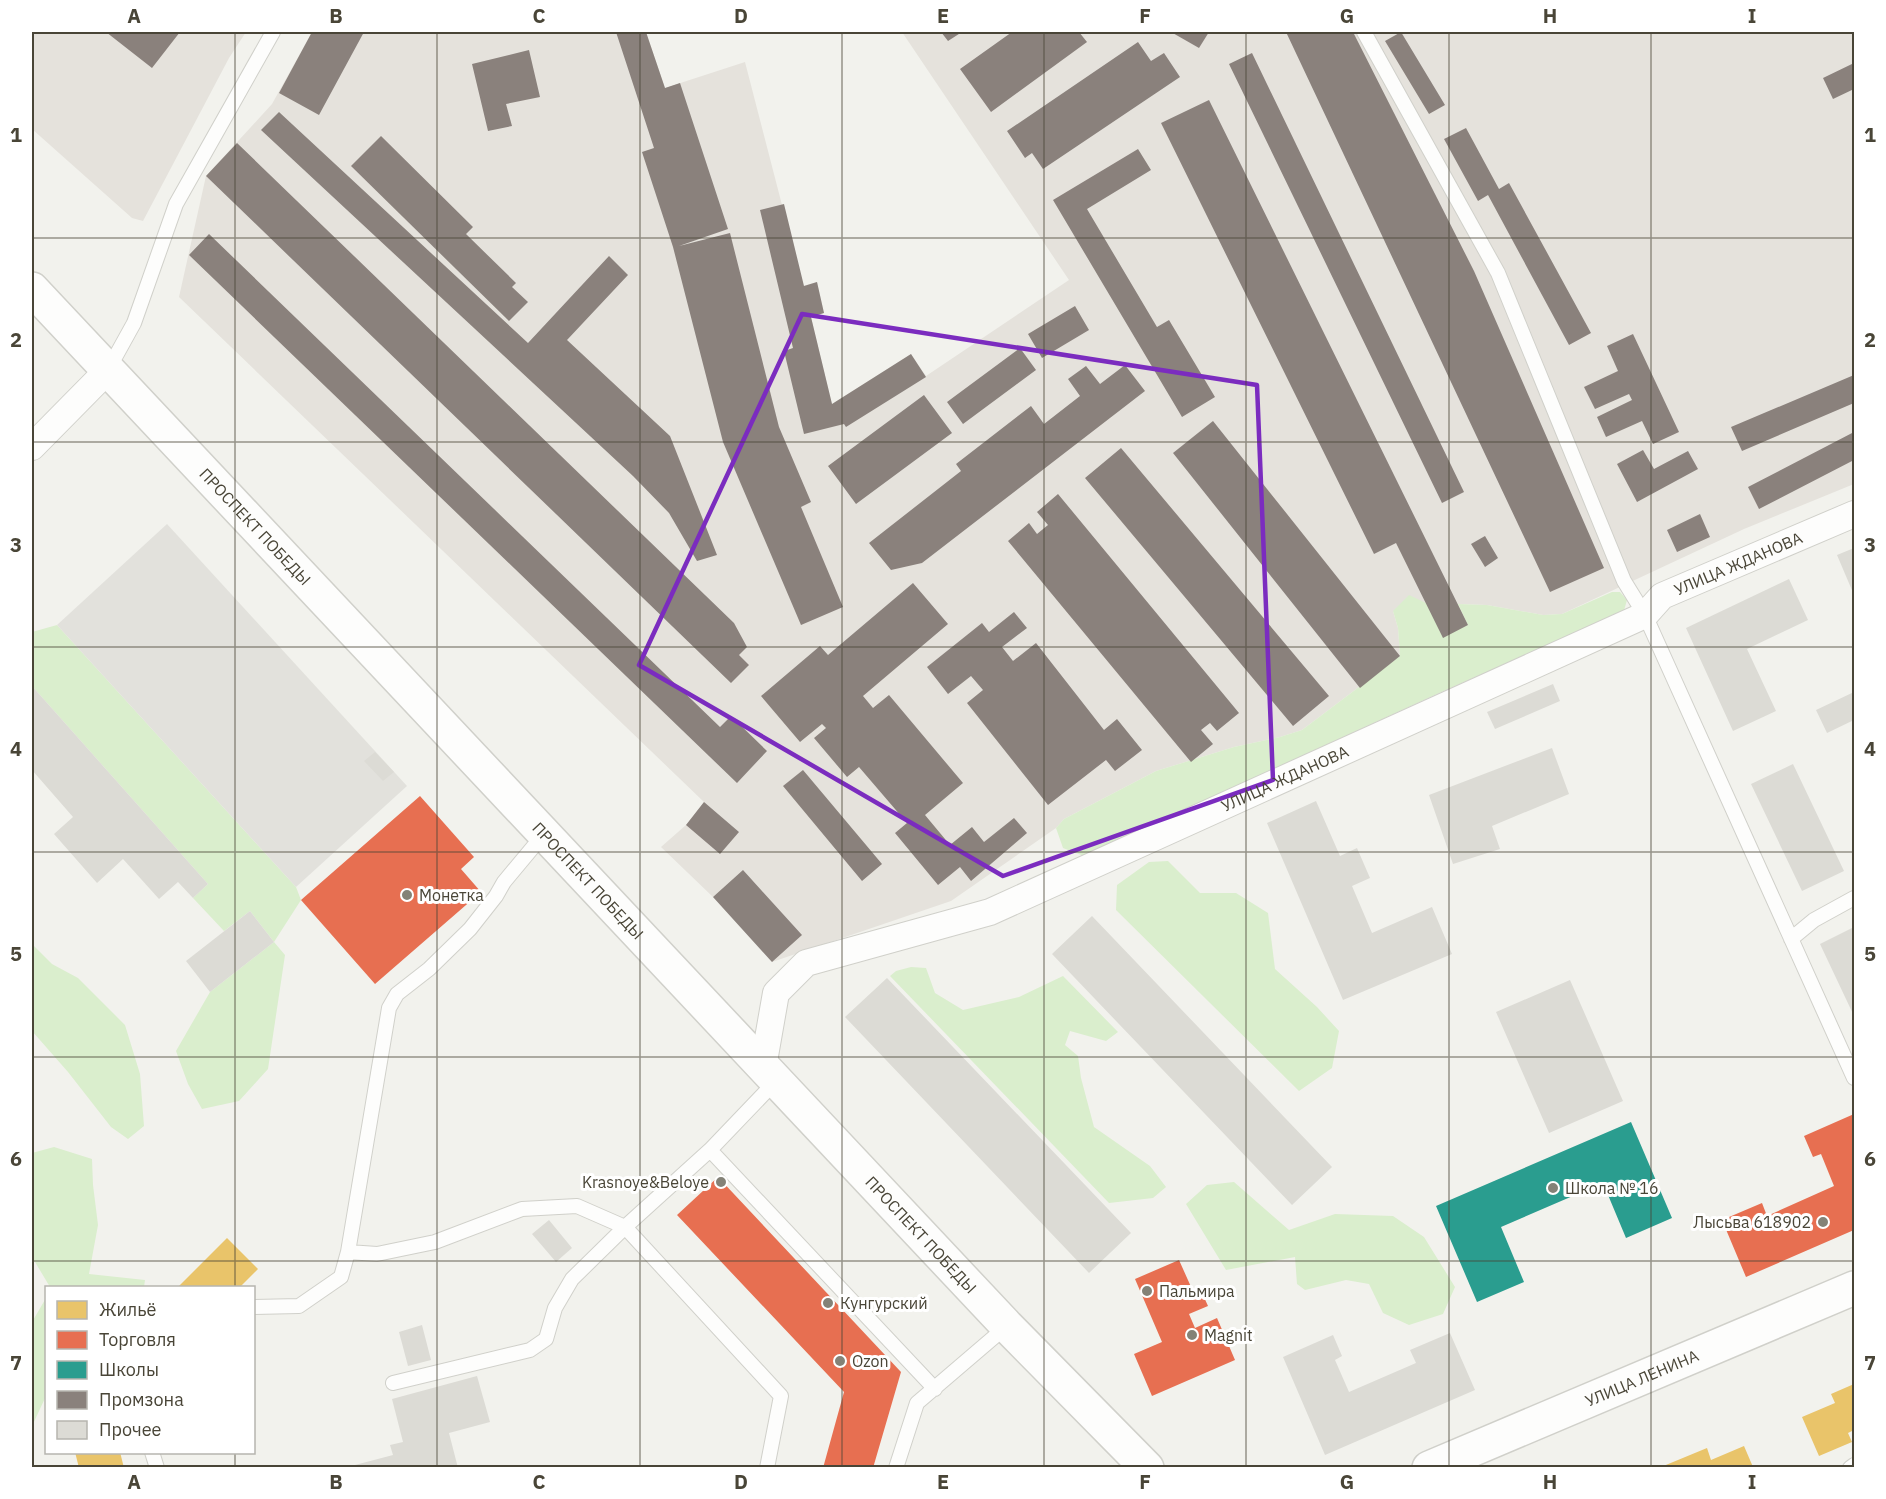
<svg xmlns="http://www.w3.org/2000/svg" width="1886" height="1499" font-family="'IBM Plex Sans',sans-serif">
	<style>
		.industrial { fill: #e5e2dc }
		.green { fill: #daeecd }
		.parking { fill: #e2e1dc }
		.homes { fill: #e9c46a }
		.shops { fill: #e76f51 }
		.schools { fill: #2a9d8f }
		.industry { fill: #8a817c }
		.building { fill: #dcdbd5 }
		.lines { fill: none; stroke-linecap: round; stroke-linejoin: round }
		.service-casing { stroke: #d0d0ca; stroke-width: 16 }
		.minor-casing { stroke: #d0d0ca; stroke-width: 28 }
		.tertiary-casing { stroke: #d0d0ca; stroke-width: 36 }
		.service { stroke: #fdfdfc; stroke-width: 14 }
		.minor { stroke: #fdfdfc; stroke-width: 26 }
		.tertiary { stroke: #fdfdfc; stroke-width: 33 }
		.marked { fill: none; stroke: #7b2cbf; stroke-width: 4.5; stroke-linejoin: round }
		.grid { fill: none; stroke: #494537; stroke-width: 1.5; stroke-opacity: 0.55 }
		.poi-dot { fill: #848277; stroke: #fff; stroke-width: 2 }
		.labels { text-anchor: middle; stroke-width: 6; stroke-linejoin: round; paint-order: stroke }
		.street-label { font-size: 16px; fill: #494537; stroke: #fff }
		.poi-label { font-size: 16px; fill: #494537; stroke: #fff; text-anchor: start }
		.neatline { fill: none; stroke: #494537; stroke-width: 2 }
		.grid-label { font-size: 20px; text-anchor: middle; font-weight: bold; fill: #494537 }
	</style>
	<rect width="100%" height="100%" fill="#f2f2ed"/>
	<path class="industrial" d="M32 32H246L229 58 143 221 132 218 32 129Z
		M312 32H646L665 88 745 62 803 286 817 282 824 313 811 317 832 404 911 354 926 376 1069 280 902 32H1854V484L1744 529 1562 614 1543 615 1487 605 1458 604 1468 625 1443 638 1393 611 1398 628 1400 656 1302 730 1280 737 1234 747 1156 771 1064 819 1056 828 951 901 772 962 713 897 661 847 686 825 704 802 179 297 206 176 272 104Z"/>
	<path class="green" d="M1612 592H1620L1627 600 1623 614 1585 636H1567L1518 665 1482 674 1437 694 1084 856 1063 848 1056 828 1064 819 1156 771 1234 747 1280 737 1302 730 1400 656 1398 628 1393 611 1409 595 1426 603 1443 637 1468 625 1458 604 1487 605 1543 615 1562 614Z
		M57 625 296 887 301 900 274 942 285 955 268 1069 239 1101 202 1109 188 1084 176 1051 210 992 274 942 250 911 224 931 193 898 208 884 32 686V632Z
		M1168 861 1200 893H1236L1268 913 1275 969 1317 1007 1339 1031 1332 1068 1299 1091 1116 910 1117 885 1149 862Z
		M32 944 52 964 78 978 125 1025 140 1074 144 1126 128 1139 111 1127 68 1072 32 1031Z
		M911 967 926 968 935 993 963 1010 1019 997 1063 976 1118 1032 1106 1041 1070 1031 1065 1045 1078 1056 1081 1078 1094 1127 1150 1166 1166 1187 1153 1198 1109 1203 890 976 896 971Z
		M54 1147 92 1159 93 1185 98 1225 89 1274 145 1280 144 1287H50L35 1262H32V1153Z
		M1234 1182 1289 1230 1335 1214 1393 1216 1424 1237 1455 1287 1443 1314 1409 1325 1383 1313 1369 1284 1346 1280 1305 1290 1297 1284 1295 1257 1226 1270 1186 1204 1207 1185Z
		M46 1298V1396L33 1424 32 1423V1322Z"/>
	<path class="parking" d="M167 524 407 786 296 887 57 625Z"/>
	<path class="homes" d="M227 1238 258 1269 239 1288H177Z
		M1854 1384V1430L1848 1433 1852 1442 1819 1456 1802 1417 1835 1403 1831 1394Z
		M1744 1446 1753 1467H1661L1707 1448 1711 1460Z
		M75 1452H120L124 1468H79Z"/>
	<path class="shops" d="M420 796 474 857 461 869 481 892 375 984 301 900Z
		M1854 1114V1230L1746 1277 1722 1220 1762 1203 1767 1216 1834 1186 1821 1154 1813 1157 1804 1136Z
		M718 1177 901 1372 873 1468H823L844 1392 677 1215Z
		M1179 1260 1196 1298 1203 1295 1208 1306 1189 1314 1195 1328 1217 1318 1235 1360 1152 1396 1134 1354 1162 1342 1135 1279Z"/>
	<path class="schools" d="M1631 1122 1672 1218 1626 1238 1603 1183 1501 1227 1524 1282 1477 1302 1436 1206Z"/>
	<path class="industry" d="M106 32H180L152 68Z
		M312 32H364L319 115 279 93Z
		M616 32H646L665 88 680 83 728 229 679 246 730 233 779 427 811 502 801 507 843 607 801 625 723 442 673 247 642 152 654 148Z
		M941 32H962L948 41Z
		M1012 32H1079L1087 42 991 112 960 69Z
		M1171 32H1209L1199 48Z
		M1286 32H1353L1474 271 1604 568 1550 592Z
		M1401 32 1445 105 1429 114 1385 41Z
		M1138 42 1151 61 1164 53 1180 77 1043 169 1032 153 1025 158 1007 131Z
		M529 50 540 97 506 104 512 126 488 131 472 64Z
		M1252 53 1464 492 1442 503 1229 64Z
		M1854 63V89L1833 99 1823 78Z
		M1209 100 1468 625 1443 638 1396 543 1374 554 1161 123Z
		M279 112 528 343 609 256 628 275 567 340 670 436 717 555 697 561 669 513 633 476 261 130Z
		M1466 128 1499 189 1509 183 1591 333 1569 345 1488 195 1478 201 1444 139Z
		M381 136 473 227 466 234 516 283 512 287 528 302 509 321 351 166Z
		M237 143 734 623 747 647 739 655 749 665 731 683 206 176Z
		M1138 149 1151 170 1087 209 1157 327 1169 320 1215 397 1182 417 1053 200Z
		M784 204 804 286 817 282 824 313 811 317 832 404 911 354 926 377 846 427 844 424 804 434 784 351 793 348 760 210Z
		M209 234 720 727 731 716 767 751 737 783 189 255Z
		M1075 306 1089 330 1042 358 1028 334Z
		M1633 334 1679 432 1653 444 1642 421 1606 437 1597 417 1632 400 1629 394 1595 409 1584 387 1618 371 1607 346Z
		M1020 348 1036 370 963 424 947 402Z
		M1125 365 1145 391 922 563 891 570 869 543 961 471 956 464 1031 406 1044 424 1080 396 1068 379 1086 366 1100 384Z
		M1854 375V403L1742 451 1731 427Z
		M924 395 952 433 856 504 828 466Z
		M1213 421 1400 656 1360 688 1173 453Z
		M1854 432V460L1759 509 1748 487Z
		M1121 448 1329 696 1293 726 1085 478Z
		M1643 450 1654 469 1688 451 1698 469 1637 502 1617 464Z
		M1058 494 1239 713 1217 731 1210 723 1201 730 1213 744 1191 762 1008 541 1029 523 1037 534 1048 525 1037 512Z
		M1700 514 1710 537 1677 552 1667 530Z
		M1485 536 1498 558 1485 567 1471 544Z
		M913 583 948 624 863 696 873 708 889 695 963 783 925 815 950 845 972 827 984 842 1014 818 1027 833 971 881 960 867 938 885 895 833 907 823 859 767 847 777 814 738 826 728 822 724 800 742 761 696 820 646 828 655Z
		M1014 612 1027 628 1002 647 1013 661 1036 643 1104 730 1117 719 1142 750 1115 771 1106 760 1048 805 967 703 983 690 971 676 948 694 927 667 982 623 989 632Z
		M803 770 882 864 862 881 783 786Z
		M704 802 739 832 720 854 686 825Z
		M743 870 802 935 772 962 713 897Z"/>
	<path class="building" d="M1854 548V595L1837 555Z
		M1789 579 1808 620 1747 649 1776 711 1733 731 1686 628Z
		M1553 684 1560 701 1495 729 1487 712Z
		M32 686 208 884 193 898 178 882 159 899 123 859 97 883 54 834 73 817 32 770Z
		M1854 692V720L1827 733 1816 710Z
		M1552 748 1569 794 1492 826 1500 849 1453 864 1429 795Z
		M375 752 394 772 383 781 364 761Z
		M1793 764 1844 871 1802 891 1751 784Z
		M1316 801 1340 856 1357 848 1370 878 1352 886 1372 933 1432 907 1452 954 1343 1000 1267 823Z
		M250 911 274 942 210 992 186 961Z
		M1092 916 1332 1167 1292 1205 1052 954Z
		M1854 927V1016L1820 944Z
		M887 978 1131 1233 1089 1273 845 1017Z
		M1570 980 1623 1101 1549 1133 1496 1012Z
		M549 1220 572 1248 556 1262 532 1234Z
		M422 1325 431 1360 408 1366 399 1332Z
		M1450 1333 1475 1390 1325 1455 1283 1357 1333 1335 1342 1356 1335 1360 1349 1392 1416 1363 1410 1350Z
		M477 1376 490 1422 449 1433 458 1468H356L355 1465 393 1455 390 1445 403 1442 392 1399Z"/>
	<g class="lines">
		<defs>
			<path id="service" d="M1364 32 1498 273 1624 581 1645 615 1854 1078
				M108 370 134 323 176 204 273 32
				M1791 939 1814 920 1854 898
				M710 1150 935 1389
				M348 1252 377 1254 435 1242 522 1209 577 1206 625 1227 781 1396 767 1468
				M254 1307 299 1306 341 1277 348 1252 389 1008 397 994 429 969 470 929 496 896 504 882 544 834
				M393 1383 530 1350 546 1339 555 1308 572 1279 625 1227 710 1150 776 1081
				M152 1452 157 1468
				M896 1468 917 1403 1007 1326
				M1850 1468 1854 1465"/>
			<g id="minor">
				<path d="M32 447 108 370"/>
				<path id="s1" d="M763 1067 776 993 806 963 990 912 1645 615 1662 596 1854 514"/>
			</g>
			<g id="tertiary">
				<path id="s2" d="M32 289 1007 1326 1147 1468"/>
				<path id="s3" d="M1429 1468 1854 1288"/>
			</g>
		</defs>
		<use href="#service" class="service-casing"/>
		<use href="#minor" class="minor-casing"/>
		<use href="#tertiary" class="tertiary-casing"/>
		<use href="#service" class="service"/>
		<use href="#minor" class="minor"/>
		<use href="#tertiary" class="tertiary"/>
	</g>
	<path class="marked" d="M802 314 1257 385 1273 780 1003 876 639 665Z"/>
	<path class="grid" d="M235 32V1288M437 32V1468M640 32V1468M842 32V1468M1044 32V1468M1246 32V1468M1449 32V1468M1651 32V1468M32 238H1854M32 442H1854M32 647H1854M32 852H1854M32 1057H1854M32 1261H1854M235 1452V1468"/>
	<g class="poi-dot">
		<circle cx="407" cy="895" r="6"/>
		<circle cx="721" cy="1182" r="6"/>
		<circle cx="1553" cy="1188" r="6"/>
		<circle cx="1823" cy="1222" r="6"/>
		<circle cx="1147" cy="1291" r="6"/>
		<circle cx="828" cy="1303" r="6"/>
		<circle cx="1192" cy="1335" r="6"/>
		<circle cx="840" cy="1361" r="6"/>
	</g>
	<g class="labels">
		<g class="street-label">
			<text dy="6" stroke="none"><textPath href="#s2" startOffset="326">ПРОСПЕКТ ПОБЕДЫ</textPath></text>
			<text dy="6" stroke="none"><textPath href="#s1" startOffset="1136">УЛИЦА ЖДАНОВА</textPath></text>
			<text dy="6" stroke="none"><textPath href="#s1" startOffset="632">УЛИЦА ЖДАНОВА</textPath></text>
			<text dy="6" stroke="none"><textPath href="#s2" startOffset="812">ПРОСПЕКТ ПОБЕДЫ</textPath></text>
			<text dy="6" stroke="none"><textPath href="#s2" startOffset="1298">ПРОСПЕКТ ПОБЕДЫ</textPath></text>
			<text dy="6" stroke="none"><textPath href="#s3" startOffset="231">УЛИЦА ЛЕНИНА</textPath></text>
		</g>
		<g class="poi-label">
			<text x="419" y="901">Монетка</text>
			<text x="709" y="1188" text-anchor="end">Krasnoye&amp;Beloye</text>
			<text x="1565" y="1194">Школа № 16</text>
			<text x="1811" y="1228" text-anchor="end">Лысьва 618902</text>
			<text x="1159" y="1297">Пальмира</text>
			<text x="840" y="1309">Кунгурский</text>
			<text x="1204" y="1341">Magnit</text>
			<text x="852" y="1367">Ozon</text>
		</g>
	</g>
	<rect width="1886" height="1499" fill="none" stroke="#ffffff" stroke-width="66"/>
	<rect x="45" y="1286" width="210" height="168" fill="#ffffff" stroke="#b6b5af" stroke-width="1.5"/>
	<rect x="57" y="1301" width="30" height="18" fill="#e9c46a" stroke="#b6b5af" stroke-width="1.5"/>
	<text x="99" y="1316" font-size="18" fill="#494537">Жильё</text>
	<rect x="57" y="1331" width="30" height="18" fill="#e76f51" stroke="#b6b5af" stroke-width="1.5"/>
	<text x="99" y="1346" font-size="18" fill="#494537">Торговля</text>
	<rect x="57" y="1361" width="30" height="18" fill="#2a9d8f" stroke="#b6b5af" stroke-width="1.5"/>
	<text x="99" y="1376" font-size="18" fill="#494537">Школы</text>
	<rect x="57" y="1391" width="30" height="18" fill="#8a817c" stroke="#b6b5af" stroke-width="1.5"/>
	<text x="99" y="1406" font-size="18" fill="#494537">Промзона</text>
	<rect x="57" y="1421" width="30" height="18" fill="#dcdbd5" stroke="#b6b5af" stroke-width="1.5"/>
	<text x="99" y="1436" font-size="18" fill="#494537">Прочее</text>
	<rect x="33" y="33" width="1820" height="1433" class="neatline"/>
	<g class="grid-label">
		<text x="134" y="23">A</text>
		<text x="336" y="23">B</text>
		<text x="539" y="23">C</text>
		<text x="741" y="23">D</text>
		<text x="943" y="23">E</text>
		<text x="1145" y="23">F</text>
		<text x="1347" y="23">G</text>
		<text x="1550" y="23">H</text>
		<text x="1752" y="23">I</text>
		<text x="16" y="142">1</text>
		<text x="1870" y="142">1</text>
		<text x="16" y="347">2</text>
		<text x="1870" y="347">2</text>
		<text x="16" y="552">3</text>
		<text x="1870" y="552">3</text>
		<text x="16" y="756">4</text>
		<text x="1870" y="756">4</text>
		<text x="16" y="961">5</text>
		<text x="1870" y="961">5</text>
		<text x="16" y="1166">6</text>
		<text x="1870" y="1166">6</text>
		<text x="16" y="1370">7</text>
		<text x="1870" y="1370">7</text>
		<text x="134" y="1489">A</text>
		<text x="336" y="1489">B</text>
		<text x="539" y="1489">C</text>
		<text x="741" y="1489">D</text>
		<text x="943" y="1489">E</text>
		<text x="1145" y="1489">F</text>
		<text x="1347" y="1489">G</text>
		<text x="1550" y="1489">H</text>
		<text x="1752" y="1489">I</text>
	</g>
</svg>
